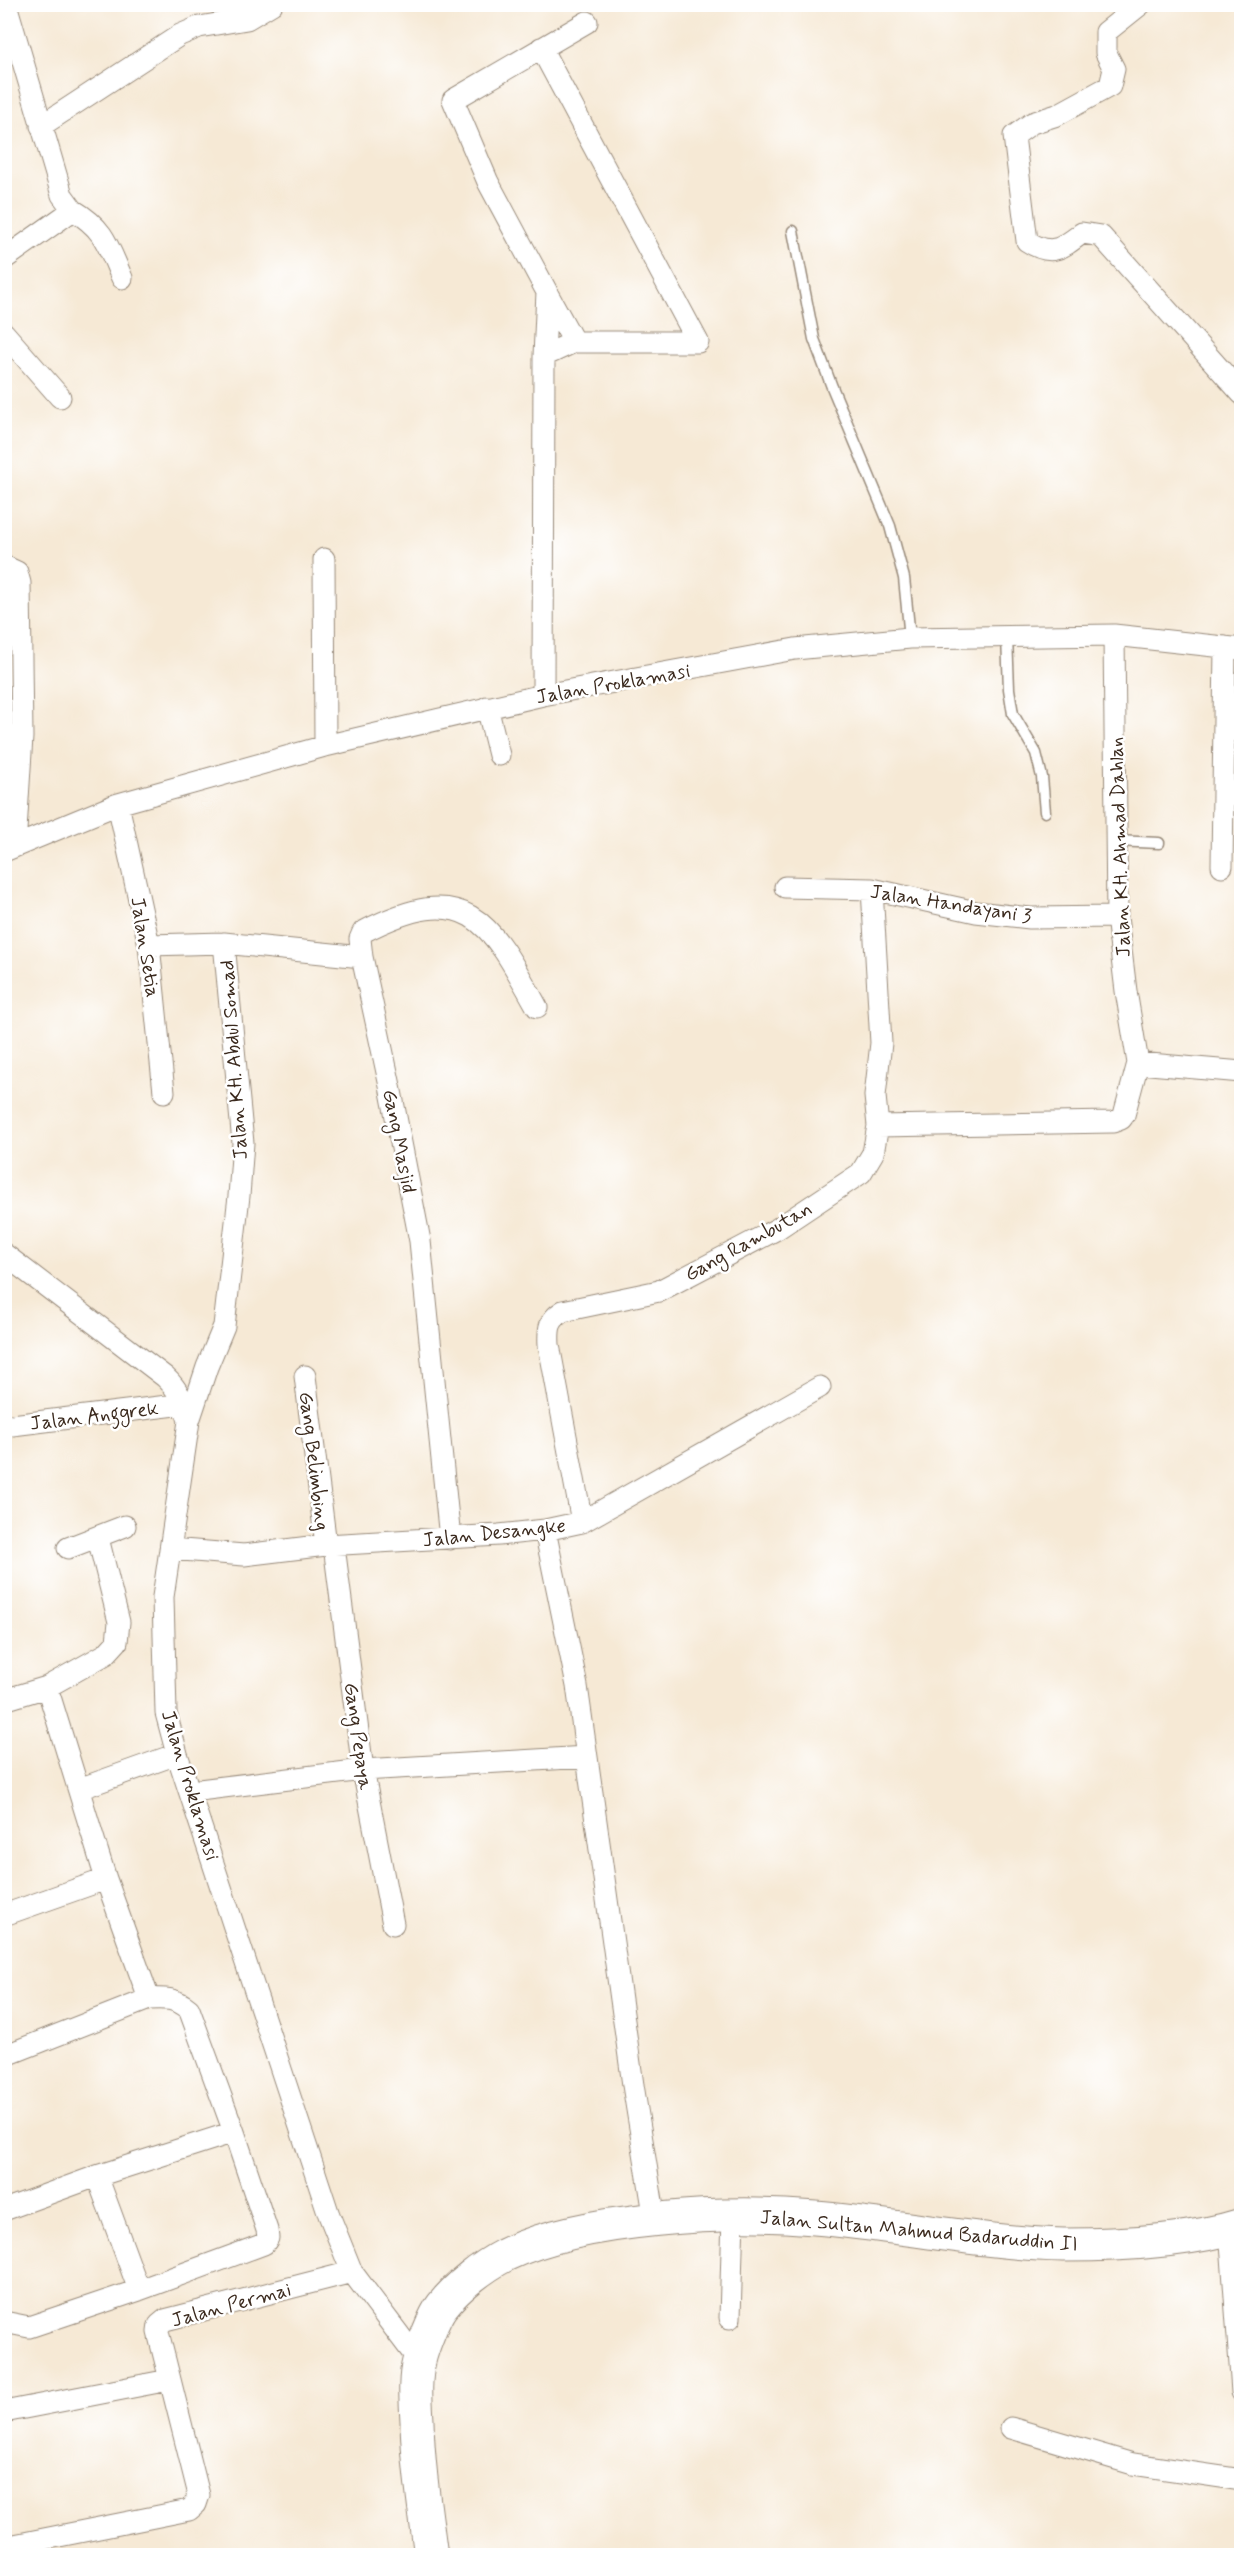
<svg xmlns="http://www.w3.org/2000/svg" width="1246" height="2560" font-family="Mynerve,sans-serif">
	<style>
		.lines { fill: none; stroke-linecap: round; stroke-linejoin: round }
		.service-casing { stroke: #988a7a; stroke-width: 13 }
		.minor-casing { stroke: #988a7a; stroke-width: 23 }
		.trunk-casing { stroke: #988a7a; stroke-width: 35 }
		.service { stroke: #fff; stroke-width: 10 }
		.minor { stroke: #fff; stroke-width: 21 }
		.trunk { stroke: #fff; stroke-width: 33 }
		.labels { text-anchor: middle; stroke-width: 5; stroke-linejoin: round; paint-order: stroke }
		.street-label { font-size: 20px; fill: #3b2a1e; stroke: #fff }
	</style>
	<rect width="100%" height="100%" fill="#fff"/>
	<filter id="ink" filterUnits="userSpaceOnUse"><feTurbulence type="fractalNoise" baseFrequency=".0167" numOctaves="2"/><feDisplacementMap in="SourceGraphic" scale="12" xChannelSelector="R" yChannelSelector="G"/><feConvolveMatrix kernelMatrix="1 2 1 2 8 2 1 2 1" color-interpolation-filters="sRGB"/></filter>
	<filter id="wash" filterUnits="userSpaceOnUse"><feTurbulence type="fractalNoise" baseFrequency=".008" numOctaves="4" result="noise"/><feDisplacementMap in="SourceGraphic" scale="24" xChannelSelector="R" yChannelSelector="G"/><feGaussianBlur stdDeviation="1.35" result="paint"/><feColorMatrix in="noise" values="0 0 0 0 0 0 0 0 0 0 0 0 0 0 0 0 0 1.4 0 .05"/><feComposite in="paint" operator="in"/></filter>
	<g filter="url(#wash)">
		<rect width="100%" height="100%" fill="#f6e9d5"/>
	</g>
	<g filter="url(#ink)">
		<g class="lines">
			<defs>
				<path id="service" d="M793 231 814 339 832 387 890 526 904 578 910 638
					M1007 637 1009 689 1013 714 1036 753 1042 777 1045 812
					M1116 841 1159 843"/>
				<path id="minor" d="M1141 4 1106 32V53L1114 69 1110 86 1057 115 1032 123 1014 136 1027 241C1051 257 1061 249 1082 233L1101 236 1242 394
					M541 48 698 342H574
					M41 126 180 35 199 27 247 19 272 4
					M73 210C105 229 108 246 122 278
					M4 259 73 210 62 195 6 4
					M4 333 60 397
					M544 356 574 342 547 293
					M324 559 325 746
					M4 566 17 572 20 583 22 737 15 846
					M1114 635 1117 917 1126 991 1138 1063 1242 1072
					M543 695 544 356 547 292 488 182 453 100 587 22
					M487 707 499 755
					M118 804 149 945 164 1092
					M4 851 118 804 325 746 543 695 795 649 910 638 1114 635 1242 649
					M1222 866 1225 647
					M785 887 872 889 976 912 1030 918 1117 917
					M149 945 224 943 362 957 390 1086 420 1241 450 1539
					M362 957 360 939 363 932C467 878 489 920 537 1007
					M878 1126 1113 1122 1121 1119 1124 1115 1138 1063
					M4 1254 165 1377C179 1390 184 1403 189 1421L163 1597 166 1713 177 1754 329 2215 352 2272 419 2361
					M305 1376 326 1545
					M189 1421 207 1367 224 1326 239 1196 243 1143 224 943
					M4 1426 184 1404
					M582 1522 549 1345C548 1328 549 1320 563 1311L659 1291 777 1229 861 1173 873 1153 878 1126 875 1096 881 1043 872 889
					M545 1530 577 1686 633 2085 655 2220
					M334 1546 363 1770 393 1924
					M68 1548 125 1526
					M170 1549 244 1555 326 1545 499 1535 545 1530 582 1522 820 1387
					M47 1687 106 1879 149 1999
					M4 1700 47 1687 106 1654 117 1642 119 1622 98 1538
					M79 1789 177 1754
					M191 1791 363 1770 587 1757
					M4 1915 106 1879
					M4 2056 149 1999C165 1998 176 1998 189 2009L234 2132 267 2230 268 2238 264 2244 139 2290 29 2327 4 2322
					M97 2176 139 2290
					M4 2210 97 2176 234 2132
					M1230 2229 1242 2392
					M730 2318 733 2216
					M4 2412 169 2380
					M1011 2428 1133 2464 1242 2480
					M4 2547 189 2510 196 2504 199 2495 158 2332 159 2325 165 2320 352 2272"/>
				<path id="trunk" d="M431 2556C425 2510 418 2466 417 2421 416 2401 414 2380 419 2361 422 2348 434 2316 442 2306 458 2286 482 2267 505 2255 583 2217 729 2210 815 2218 898 2225 981 2243 1064 2245 1120 2245 1188 2242 1242 2225"/>
			</defs>
			<use href="#service" class="service-casing"/>
			<use href="#minor" class="minor-casing"/>
			<use href="#trunk" class="trunk-casing"/>
			<use href="#service" class="service"/>
			<use href="#minor" class="minor"/>
			<use href="#trunk" class="trunk"/>
		</g>
	</g>
	<g class="labels">
		<g class="street-label">
			<text transform="translate(613 683) rotate(-10)" y="7">Jalan Proklamasi</text>
			<text transform="translate(1119 847) rotate(-92)" y="7">Jalan KH. Ahmad Dahlan</text>
			<text transform="translate(951 903) rotate(9)" y="7">Jalan Handayani 3</text>
			<text transform="translate(146 947) rotate(81)" y="7">Jalan Setia</text>
			<text transform="translate(233 1060) rotate(-94)" y="7">Jalan KH. Abdul Somad</text>
			<text transform="translate(400 1141) rotate(79)" y="7">Gang Masjid</text>
			<text transform="translate(748 1241) rotate(-29)" y="7">Gang Rambutan</text>
			<text transform="translate(94 1415) rotate(-7)" y="7">Jalan Anggrek</text>
			<text transform="translate(315 1461) rotate(83)" y="7">Gang Belimbing</text>
			<text transform="translate(494 1532) rotate(-6)" y="7">Jalan Desangke</text>
			<text transform="translate(359 1736) rotate(82)" y="7">Gang Pepaya</text>
			<text transform="translate(191 1785) rotate(73)" y="7">Jalan Proklamasi</text>
			<text transform="translate(919 2230) rotate(5)" y="7">Jalan Sultan Mahmud Badaruddin II</text>
			<text transform="translate(231 2304) rotate(-15)" y="7">Jalan Permai</text>
		</g>
	</g>
	<rect width="1246" height="2560" fill="none" stroke="#fff" stroke-width="24"/>
</svg>
